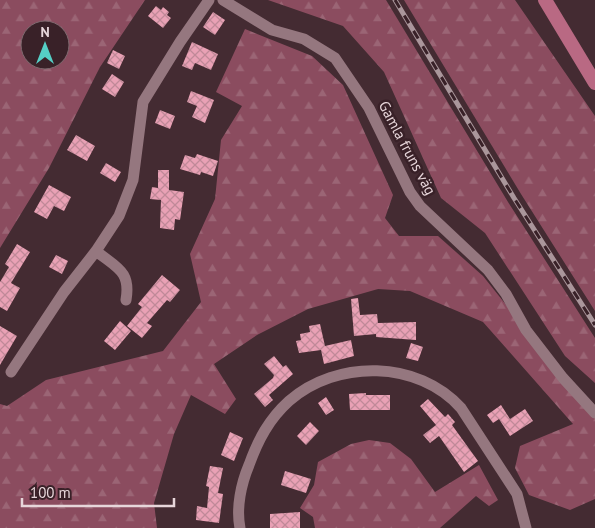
<svg xmlns="http://www.w3.org/2000/svg" width="595" height="528" font-family="'PT Sans',sans-serif">
	<style>
		.forest { fill: url(#forest-firs); fill-rule: evenodd }
		.building { fill: url(#building-cross-hatch) }
		.lines { fill: none; stroke-linecap: round; stroke-linejoin: round }
		.minor { stroke: #95777f; stroke-width: 11 }
		.major { stroke: #b96983; stroke-width: 14 }
		.rail-casing { stroke: #aa969b; stroke-width: 5 }
		.rail { stroke: #392128; stroke-width: 3; stroke-dasharray: 9; stroke-linecap: butt }
		.labels { text-anchor: middle; stroke-width: 5; stroke-linejoin: round; paint-order: stroke }
		.street-label { font-size: 15px; fill: #e7d6da; stroke: #392128 }
	</style>
	<defs>
		<pattern id="forest-firs" width="22" height="20" patternUnits="userSpaceOnUse" patternTransform="scale(1.25)"><rect width="22" height="20" fill="#8b4c5f"/><path d="M5 1l3.5 6h-7zM16 11l3.5 6h-7z" fill="#9b6575"/></pattern>
		<pattern id="building-cross-hatch" width="8" height="8" patternUnits="userSpaceOnUse" patternTransform="scale(1.25)"><rect width="8" height="8" fill="#e9a1b5"/><path d="M0 0l8 8M0 8l8-8" fill="none" stroke="#c08998"/></pattern>
	</defs>
	<rect width="100%" height="100%" fill="#442b32"/>
	<path class="forest" d="M0 0H145L100 67 49 168 0 248ZM30 30H60V60H30Z
		M268 0H386L508 202 595 338V383L565 356 485 233 441 198 384 72 343 26Z
		M404 0H515L595 116V311L521 194Z
		M245 29 312 56 343 85 393 195 385 218 399 236H438L483 276 595 416V499L570 510 529 495 515 468 520 446 573 424 483 322 410 291 378 289 308 309 257 335 214 364 236 399 225 414 191 395 174 434 154 503 157 528H0V404L7 406 46 380 163 351 201 302 190 254 215 199 221 140 242 106 216 92Z
		M369 440 390 443 411 459 435 492 479 465 498 500 489 506 476 496 440 528H315L313 517 300 508 314 485 318 462 351 444Z"/>
	<path class="building" d="M156 6 161 10 163 7 169 12 167 15 171 18 163 28 148 16Z
		M213 12 225 20 215 35 203 27Z
		M192 42 218 54 211 70 195 63 192 70 182 66Z
		M113 50 125 56 119 69 107 63Z
		M112 74 124 82 115 97 102 89Z
		M191 91 214 100 205 123 192 117 197 106 187 102Z
		M160 110 175 116 170 129 155 123Z
		M76 135 95 146 87 161 67 150Z
		M197 154 218 161 213 176 201 172 200 175 180 169 185 155 195 158Z
		M106 163 121 172 115 182 100 173Z
		M158 170H169V190L184 192 180 220 175 219 174 230 160 228 161 200 150 199 152 187 158 188Z
		M49 185 71 197 64 211 54 206 47 219 34 212Z
		M17 244 30 252 11 283 20 288 7 311 0 307V282L9 267 5 264Z
		M56 255 68 261 62 274 49 267Z
		M162 275 180 290 170 302 167 300 147 323 152 326 142 338 127 326 142 307 138 304Z
		M358 298 360 315 377 314 378 323 416 322V340L376 337V334L354 336 351 299Z
		M120 321 131 331 115 350 104 341Z
		M320 324 325 346 351 340 354 356 324 364 321 350 299 353 296 341 301 340 300 334 310 332 309 326Z
		M0 326 17 336 0 365Z
		M411 343 423 347 418 361 406 358Z
		M274 356 283 367 286 365 293 374 269 395 273 400 265 407 254 394 273 378 274 375 264 364Z
		M366 393V395H390V410H350L349 394Z
		M326 397 334 410 326 415 318 403Z
		M428 399 445 417 448 414 455 422 452 425 478 461 464 472 439 436 430 443 423 435 436 425 420 406Z
		M501 405 510 419 525 409 533 421 510 436 499 419 493 423 487 415Z
		M310 422 319 431 306 445 297 436Z
		M230 432 243 438 234 461 221 455Z
		M210 466 223 468 218 493 223 494 219 523 196 520 197 506 207 508 209 487 206 486Z
		M285 471 311 479 306 493 281 485Z
		M300 512V528H270V514Z"/>
	<g class="lines">
		<path class="minor" d="M223 0 272 30 304 39 335 58 369 108 410 192 420 206 488 270 506 294 526 330 563 378 595 413
			M96 251C117 268 131 271 126 300
			M11 372 64 292 96 251 119 216 133 180 143 102 180 42 209 0
			M240 528C236 508 241 484 249 465 258 440 269 419 289 401 337 359 418 360 461 408L517 494 526 528"/>
		<path class="major" d="M545 0 595 83"/>
		<defs>
			<path id="rail" d="M395 0 514 198 595 325"/>
		</defs>
		<use href="#rail" class="rail-casing"/>
		<use href="#rail" class="rail"/>
	</g>
	<g class="labels">
		<g class="street-label">
			<text transform="translate(407 148) rotate(62)" y="5">Gamla fruns väg</text>
		</g>
	</g>
	<g transform="translate(45 45)"><circle r="24" fill="#392128" stroke="#7f696f"/>
	<path d="M0-4L9 19L0 12L-9 19Z" fill="#55cec5"/>
	<text y="-8" font-size="14" font-weight="bold" text-anchor="middle" fill="#e7d6da">N</text>
	</g>
	<path d="M22 498v8h152v-8" fill="none" stroke="#e7d6da" stroke-width="2.5"/>
	<text x="30" y="498" font-size="15" fill="#e7d6da" stroke="#392128" stroke-width="4" paint-order="stroke">100 m</text>
</svg>
